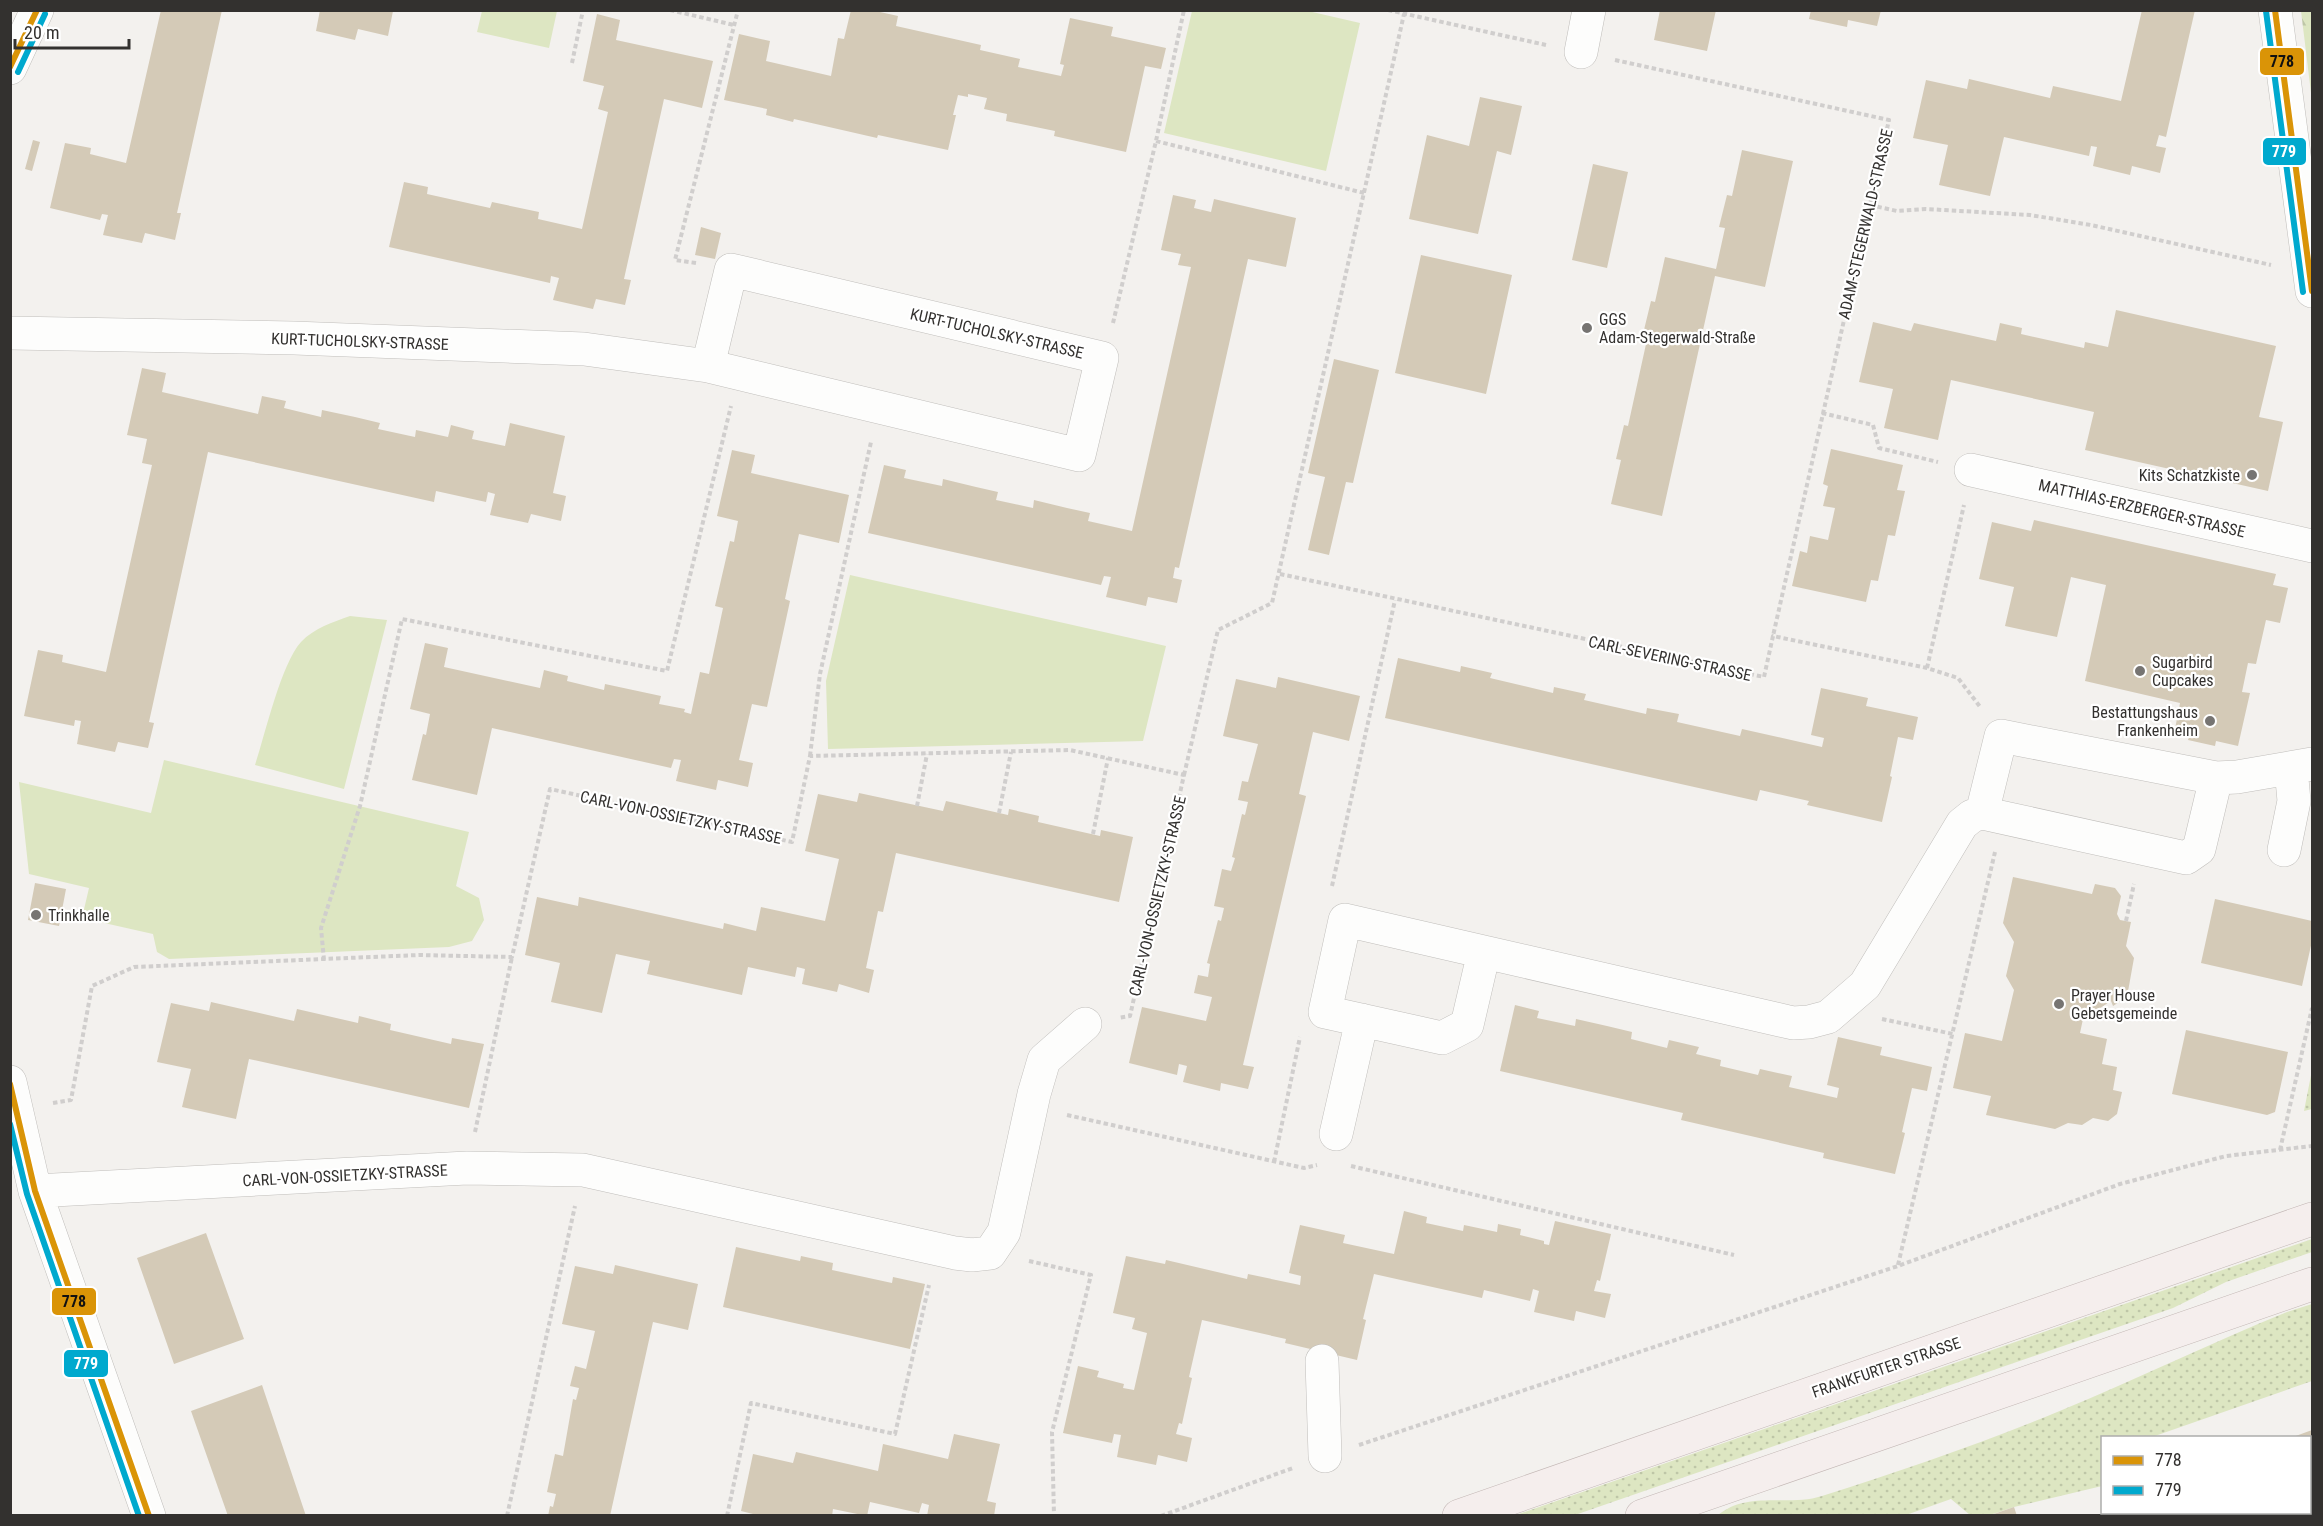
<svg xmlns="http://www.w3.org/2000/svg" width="2323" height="1526" font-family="'Roboto Condensed',sans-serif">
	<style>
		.grass { fill: url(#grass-dots) }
		.forest { fill: url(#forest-firs) }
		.green { fill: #dde6c2 }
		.building { fill: #d4cab7 }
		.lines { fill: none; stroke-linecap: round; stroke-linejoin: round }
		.minor-casing { stroke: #c0bebb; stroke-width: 34 }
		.major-casing { stroke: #c3b7b5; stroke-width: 34 }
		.path { stroke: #d0cecd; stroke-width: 4; stroke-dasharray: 4.5 3; stroke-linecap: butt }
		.minor { stroke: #fdfdfc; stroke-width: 33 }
		.major { stroke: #f5eeed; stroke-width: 33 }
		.bus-1-casing { stroke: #fff; stroke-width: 10 }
		.bus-2-casing { stroke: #fff; stroke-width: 10 }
		.bus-1 { stroke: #da9407; stroke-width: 6 }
		.bus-2 { stroke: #00a9ce; stroke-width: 6 }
		.poi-dot { fill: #767472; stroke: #fff; stroke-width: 2 }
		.labels { text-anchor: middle; stroke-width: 4.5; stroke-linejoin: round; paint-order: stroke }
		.street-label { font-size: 16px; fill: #33312f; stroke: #fff }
		.poi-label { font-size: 16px; fill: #33312f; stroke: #fff; text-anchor: start }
		.line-badge { stroke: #fff; stroke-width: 2 }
		.badge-label { font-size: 16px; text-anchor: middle; font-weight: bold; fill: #fff }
		.pale-badge-label { font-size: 16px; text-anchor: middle; font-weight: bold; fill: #111 }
	</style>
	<defs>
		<pattern id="grass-dots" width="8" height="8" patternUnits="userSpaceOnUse" patternTransform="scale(1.5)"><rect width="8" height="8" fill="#dde6c2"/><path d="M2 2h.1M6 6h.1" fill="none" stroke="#bec6a7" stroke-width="1.8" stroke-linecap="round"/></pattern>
		<pattern id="forest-firs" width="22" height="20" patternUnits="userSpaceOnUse" patternTransform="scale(1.5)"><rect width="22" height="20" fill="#dde6c2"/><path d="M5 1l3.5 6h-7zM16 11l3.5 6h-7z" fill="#bec6a7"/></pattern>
	</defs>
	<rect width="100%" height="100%" fill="#f3f1ee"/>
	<path class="grass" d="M2312 1070V1109L2304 1111Z
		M2312 1239V1252L2226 1282 2173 1308 1575 1515H1516Z
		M2312 1304V1381L2152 1437 2102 1438V1486L2014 1507 1990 1515H1970L1951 1499 1906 1515 1717 1516C1747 1490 1788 1507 1822 1496 1903 1470 1983 1443 2062 1410 2137 1379 2211 1343 2287 1312Z"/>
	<path class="forest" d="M2301 11H2312V101Z"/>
	<path class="green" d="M482 11H557L549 48 477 32Z
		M1192 11H1308L1360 23 1326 171 1164 133Z
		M850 575 1166 646 1143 741 828 749 826 681Z
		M350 616 387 620 344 789 255 765C265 735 281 664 301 642 314 628 333 622 350 616Z
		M164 760 469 832 456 886 479 898 484 920 472 941 449 947 169 959 157 952 153 934 82 918 89 888 29 874 19 782 151 813Z"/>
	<path class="building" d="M161 10H222L177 213H181L175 240 145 233 142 243 103 235 108 215 102 214 100 220 50 208 65 143 91 148 90 154 126 163Z
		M320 10H391L393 11 388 36 358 29 355 40 316 31Z
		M851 10H871L898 16 896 26 981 45 980 50 1020 59 1018 67 1061 76 1064 65 1060 64 1070 18 1113 27 1111 36 1166 48 1161 69 1145 66 1126 152 1054 136 1055 131 1006 121 1007 114 984 109 987 98 968 94V97L958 95 953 115H956L948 150 878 135 877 138 794 119 793 122 766 115 767 109 724 100 739 34 770 41 766 61 831 76 838 38 844 39Z
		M1660 10H1716L1707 51 1654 40Z
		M1811 10H1881L1877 26 1848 20 1847 27 1809 19Z
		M2142 10H2195L2166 137 2159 135 2156 146 2166 148 2160 173 2132 166 2130 175 2093 166 2097 147 2091 146 2089 156 2004 137 1990 196 1939 185 1948 145 1913 138 1926 80 1967 89 1969 79 2050 98 2053 86 2121 101Z
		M597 14 620 20 616 40 713 61 702 108 664 99 624 279 631 280 625 305 596 299 593 309 553 300 559 278 551 276 550 283 389 247 404 182 428 187 427 194 490 208 492 202 539 212 538 219 582 229 608 112 598 109 604 86 583 81Z
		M1480 97 1522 106 1511 155 1497 151 1478 234 1409 219 1427 135 1469 146Z
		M33 140 40 142 32 171 25 169Z
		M1742 150 1793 161 1765 287 1715 276 1662 516 1611 504 1621 460 1616 459 1624 425 1628 426 1648 335 1643 334 1651 301 1655 302 1665 257 1716 269 1725 228 1719 227 1727 195 1732 196Z
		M1593 164 1628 172 1607 268 1572 260Z
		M1173 195 1196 200 1194 208 1211 212 1214 199 1296 218 1286 267 1248 259 1179 568 1175 567 1173 578 1182 580 1177 603 1148 597 1146 606 1106 597 1111 577 1104 576 1101 585 868 533 884 465 906 470 904 478 942 486 943 479 976 487 998 492 996 500 1033 508 1034 500 1067 508 1090 513 1088 521 1132 531 1191 267 1178 265 1181 254 1161 250Z
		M701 227 721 233 715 259 695 255Z
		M1421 255 1512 275 1486 394 1395 373Z
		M2116 310 2276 346 2259 417 2283 422 2268 491 2085 450 2094 412 1951 380 1938 440 1884 428 1893 389 1859 382 1873 322 1911 331 1914 323 1996 341 2000 323 2022 328 2021 334 2084 348 2085 342 2108 347Z
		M1334 359 1379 370 1353 483 1346 482 1329 555 1308 550 1325 477 1308 473Z
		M142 368 166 373 162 392 258 414 262 396 286 401 284 408 321 417 322 410 355 417 380 423 378 429 415 437 416 430 448 437 451 425 474 431 472 439 505 446 510 423 565 436 553 493 566 496 561 521 531 514 528 523 490 515 495 494 488 492 486 502 436 491 434 502 208 452 149 722 154 723 148 748 118 742 115 752 77 744 81 721 75 720 74 726 24 716 38 650 63 655 62 662 106 672 152 465 142 463 147 439 127 435Z
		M1831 449 1903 465 1897 490 1905 491 1895 536 1888 535 1878 581 1871 580 1866 602 1792 586 1800 551 1807 553 1810 536 1828 540 1835 508 1823 506 1828 486 1823 484Z
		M732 450 755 455 751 473 849 495 839 543 799 534 785 599 790 601 767 707 752 704 739 760 753 763 748 787 718 780 716 790 676 781 681 760 674 759 671 768 492 728 477 795 412 780 423 734 426 735 430 714 410 709 425 643 448 648 444 667 540 688 544 670 568 676 567 681 604 690 605 684 661 696 659 704 685 709 684 712 691 714 700 672 709 674 723 608 715 606 730 541 734 542 738 521 717 516Z
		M2034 520 2276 574 2273 585 2288 588 2280 623 2266 620 2256 664 2248 663 2242 692 2250 693 2238 746 2216 741 2215 746 2188 740 2190 732 2175 729 2180 703 2085 681 2106 585 2071 577 2057 637 2005 626 2014 587 1979 579 1992 522 2031 531Z
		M1398 658 1460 672 1461 666 1492 673 1490 678 1553 693 1554 687 1586 694 1584 700 1646 714 1647 708 1679 714 1677 722 1740 736 1742 729 1822 747 1824 738 1811 735 1821 688 1868 698 1866 706 1918 717 1913 740 1898 737 1890 776 1892 777 1882 822 1807 805 1809 801 1760 790 1757 801 1385 718Z
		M1278 677 1360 696 1349 741 1313 732 1299 794 1306 796 1243 1065 1254 1067 1248 1089 1221 1083 1220 1091 1183 1082 1187 1066 1179 1064 1177 1075 1129 1063 1142 1007 1206 1021 1212 997 1194 993 1198 975 1208 977 1210 964 1207 963 1218 920 1221 921 1224 908 1214 906 1222 869 1231 871 1235 858 1232 857 1242 814 1245 815 1248 802 1238 800 1242 781 1248 782 1258 744 1223 736 1236 679 1276 688Z
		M859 793 943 811 946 801 1008 815 1009 809 1039 816 1038 822 1100 836 1101 830 1133 837 1119 902 896 853 883 912 878 911 866 968 874 970 869 993 839 984 837 992 802 984 805 969 797 967 795 977 748 967 742 995 647 974 650 961 616 954 602 1013 551 1002 560 963 525 955 537 897 578 906 579 897 723 929 724 923 756 931 761 907 825 921 839 859 805 851 818 794 857 802Z
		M2013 877 2092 894 2095 884 2115 888 2121 896 2117 914 2120 920 2131 922 2126 946 2134 958 2127 997 2113 1006 2111 1001 2083 1019 2080 1033 2107 1039 2102 1064 2117 1067 2113 1090 2122 1092 2117 1114 2108 1121 2093 1118 2082 1125 2068 1123 2055 1129 1986 1115 1991 1096 1953 1088 1965 1033 2002 1041 2014 990 2006 976 2014 942 2003 923Z
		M35 883 66 889 59 926 28 920Z
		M2215 899 2312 921V941L2302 986 2201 963Z
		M211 1002 294 1021 297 1009 358 1023 359 1016 391 1024 390 1030 451 1044 452 1038 484 1044 469 1108 249 1059 236 1119 182 1107 191 1069 157 1062 171 1003 209 1011Z
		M1515 1005 1539 1011 1537 1018 1575 1026 1576 1019 1607 1026 1632 1032 1631 1039 1667 1048 1669 1040 1699 1047 1696 1054 1721 1060 1720 1066 1758 1075 1760 1069 1792 1076 1789 1087 1837 1098 1839 1088 1827 1085 1838 1037 1882 1047 1880 1055 1932 1067 1927 1091 1912 1088 1902 1132 1905 1133 1895 1174 1823 1158 1824 1153 1681 1120 1683 1113 1500 1071Z
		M2186 1030 2288 1052 2275 1112 2267 1115 2172 1094Z
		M1404 1211 1427 1217 1426 1223 1463 1231 1464 1225 1497 1232 1498 1224 1521 1229 1520 1235 1544 1241V1244L1549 1245 1555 1221 1611 1234 1600 1281 1597 1280 1594 1291 1611 1294 1605 1318 1576 1311 1574 1321 1534 1312 1539 1291 1533 1289 1530 1301 1484 1290 1482 1298 1374 1274 1363 1319 1366 1320 1357 1360 1285 1343 1286 1339 1202 1320 1189 1377 1192 1378 1182 1424 1179 1423 1176 1434 1192 1438 1187 1462 1158 1455 1156 1465 1117 1457 1121 1435 1114 1434 1112 1443 1063 1433 1078 1366 1099 1371 1097 1377 1124 1384 1123 1388 1134 1390 1147 1333 1132 1329 1135 1318 1113 1313 1126 1256 1165 1264 1166 1260 1247 1279 1248 1274 1300 1285 1301 1276 1289 1273 1300 1225 1345 1235 1343 1243 1394 1254Z
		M206 1233 244 1339 174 1364 137 1258Z
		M736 1247 800 1261 801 1256 833 1263 832 1270 892 1283 893 1277 925 1284 910 1349 723 1307Z
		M615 1265 698 1284 688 1330 653 1322 610 1516H548L550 1506 553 1507 556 1494 547 1492 555 1454 563 1456 573 1399 576 1400 579 1388 570 1386 575 1366 586 1369 595 1331 562 1324 575 1266 613 1274Z
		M262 1385 306 1516H228L191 1411Z
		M2312 1430V1516H2202L2201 1512H2310V1438L2293 1437Z
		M954 1434 1000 1444 987 1501 996 1503 994 1516H927L929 1505 922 1503 919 1513 870 1502 867 1516 833 1509 832 1516H761L741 1511 753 1454 793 1463 796 1452 878 1471 883 1444 948 1459Z
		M2014 1507 2017 1516H1991V1515Z
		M2119 1512H2159L2160 1516H2120Z"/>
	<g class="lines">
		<defs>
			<path id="minor" d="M2275 10 2312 291
				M1581 52 1589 10
				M10 68 37 10
				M10 333 294 338 584 349 708 366 1079 455 1102 358 731 270 708 366
				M1971 470 2312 546
				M2216 778 2199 849 2186 858 1982 813 2001 736 2216 778 2237 777 2312 764
				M2284 850 2294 801 2291 768
				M1484 952 1345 920 1325 1012 1442 1038 1467 1025 1484 952 1793 1023 1809 1022 1828 1017 1865 985 1962 824 1972 816 1982 813
				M10 1082 35 1191 149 1516
				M1336 1134 1362 1020
				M35 1191 467 1168 583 1170 955 1253 972 1255 990 1253 1004 1232 1034 1094 1044 1060 1085 1024
				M1322 1361 1325 1456"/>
			<path id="major" d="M1459 1516 2312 1219
				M1642 1516 2312 1284"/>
		</defs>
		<use href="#minor" class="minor-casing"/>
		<use href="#major" class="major-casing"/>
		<path class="path" d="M670 10 734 25
			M1388 10 1546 45
			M1615 60 1889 120 1773 636
			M572 63 583 10
			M1156 141 1364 193
			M1870 205 1897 211 1926 209 2030 215 2091 225 2271 265
			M696 263 675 260 738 10
			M1113 323 1156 141 1184 10
			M1822 413 1873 425 1879 448 1938 462
			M1280 574 1764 677 1773 636 1927 668 1958 678 1981 708
			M1927 668 1964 505
			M810 756 820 674 871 442
			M1184 775 1218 630 1272 603 1404 14
			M917 806 927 754
			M999 813 1011 752
			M1093 834 1108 758
			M1332 886 1395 600
			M2126 921 2134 884
			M324 960 321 928 360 806 402 619 667 671 731 406
			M1882 1019 1953 1034
			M53 1103 71 1100 92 986 134 967 419 955 512 957 550 789 792 842 810 756 1070 750 1184 775 1130 1016 1118 1018
			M1067 1115 1304 1168 1317 1165
			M475 1132 512 957
			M2280 1150 2312 1008
			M1274 1162 1300 1037
			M1351 1166 1734 1255
			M1029 1261 1091 1275 1052 1432 1054 1516
			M1898 1265 1995 852
			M1359 1445 1898 1266 2120 1184 2226 1156 2312 1146
			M507 1516 575 1206
			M727 1516 751 1403 895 1434 929 1285
			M1161 1516 1293 1468"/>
		<use href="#minor" class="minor"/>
		<use href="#major" class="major"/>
		<defs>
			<path id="bus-1" d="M2275 10 2312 291
				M10 67 37 10
				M10 1084 35 1191 149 1516"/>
			<path id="bus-2" d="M2266 11 2303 292
				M18 72 45 14
				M10 1124 27 1194 139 1516"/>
		</defs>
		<use href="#bus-1" class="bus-1-casing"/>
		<use href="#bus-2" class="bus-2-casing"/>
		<use href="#bus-1" class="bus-1"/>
		<use href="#bus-2" class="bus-2"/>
	</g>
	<g class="poi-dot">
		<circle cx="1587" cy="328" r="6"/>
		<circle cx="2252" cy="475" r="6"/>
		<circle cx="2140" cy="671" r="6"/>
		<circle cx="2210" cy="721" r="6"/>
		<circle cx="36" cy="915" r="6"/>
		<circle cx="2059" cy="1004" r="6"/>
	</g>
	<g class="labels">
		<g class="street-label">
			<text transform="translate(1865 224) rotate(-77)" y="6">ADAM-STEGERWALD-STRASSE</text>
			<text transform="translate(997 333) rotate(13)" y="6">KURT-TUCHOLSKY-STRASSE</text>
			<text transform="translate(360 341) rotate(2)" y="6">KURT-TUCHOLSKY-STRASSE</text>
			<text transform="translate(2142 508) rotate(13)" y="6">MATTHIAS-ERZBERGER-STRASSE</text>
			<text transform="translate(1670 658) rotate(12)" y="6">CARL-SEVERING-STRASSE</text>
			<text transform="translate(681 817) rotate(12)" y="6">CARL-VON-OSSIETZKY-STRASSE</text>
			<text transform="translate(1157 896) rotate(-77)" y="6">CARL-VON-OSSIETZKY-STRASSE</text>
			<text transform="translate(345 1175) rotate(-3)" y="6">CARL-VON-OSSIETZKY-STRASSE</text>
			<text transform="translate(1886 1367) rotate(-19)" y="6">FRANKFURTER STRASSE</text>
		</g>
		<g class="poi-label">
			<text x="1599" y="325">GGS<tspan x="1599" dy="18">Adam-Stegerwald-Straße</tspan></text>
			<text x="2240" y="481" text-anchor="end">Kits Schatzkiste</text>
			<text x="2152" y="668">Sugarbird<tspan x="2152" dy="18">Cupcakes</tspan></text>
			<text x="2198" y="718" text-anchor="end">Bestattungshaus<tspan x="2198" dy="18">Frankenheim</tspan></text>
			<text x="48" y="921">Trinkhalle</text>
			<text x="2071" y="1001">Prayer House<tspan x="2071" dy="18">Gebetsgemeinde</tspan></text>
		</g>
	</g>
	<g class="line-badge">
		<rect x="2259" y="47" width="46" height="29" rx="6" fill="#da9407"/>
		<rect x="2262" y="137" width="45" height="29" rx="6" fill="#00a9ce"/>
		<rect x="51" y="1287" width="46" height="29" rx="6" fill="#da9407"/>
		<rect x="63" y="1349" width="46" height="29" rx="6" fill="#00a9ce"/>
	</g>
	<g class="badge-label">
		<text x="2284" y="157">779</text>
		<text x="86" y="1369">779</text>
	</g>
	<g class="pale-badge-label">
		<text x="2282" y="67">778</text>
		<text x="74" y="1307">778</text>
	</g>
	<rect width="2323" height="1526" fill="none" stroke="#33312f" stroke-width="24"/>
	<rect x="2101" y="1436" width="210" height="78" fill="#ffffff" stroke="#adadac" stroke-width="1.5"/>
	<rect x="2113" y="1456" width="30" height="9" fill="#da9407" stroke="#adadac" stroke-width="1.5"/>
	<text x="2155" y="1466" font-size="18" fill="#33312f">778</text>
	<rect x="2113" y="1486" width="30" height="9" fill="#00a9ce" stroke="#adadac" stroke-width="1.5"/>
	<text x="2155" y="1496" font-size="18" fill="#33312f">779</text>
	<path d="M15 39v9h114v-9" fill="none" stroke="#33312f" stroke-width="3"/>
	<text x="24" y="39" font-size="18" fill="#33312f" stroke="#ffffff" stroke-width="4.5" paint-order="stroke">20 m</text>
</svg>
